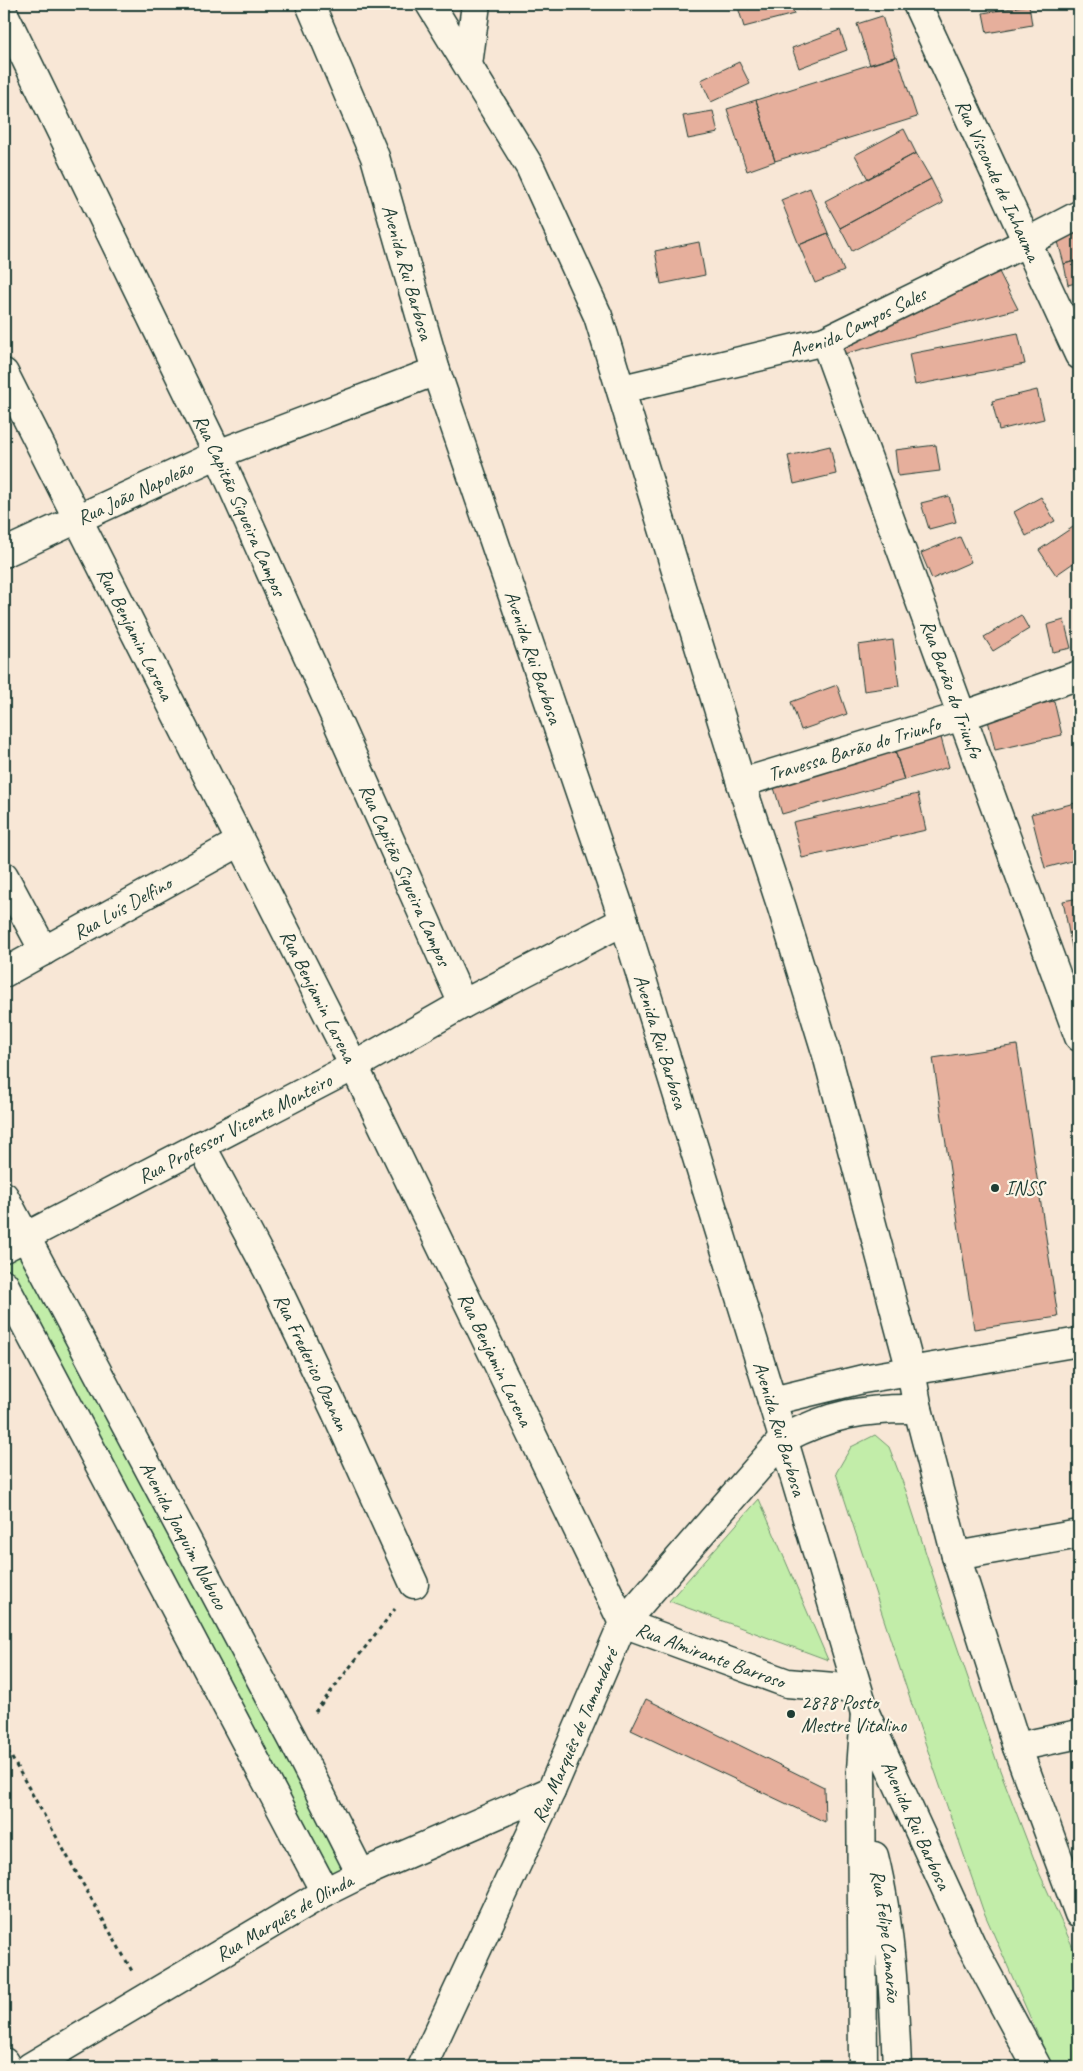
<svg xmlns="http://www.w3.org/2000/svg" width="1083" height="2071" font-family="Caveat,sans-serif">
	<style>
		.green { fill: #c2eda9; stroke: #70956e }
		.building { fill: #e6af9c; stroke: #1f3d34 }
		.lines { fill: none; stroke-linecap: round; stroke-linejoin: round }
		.street-casing { stroke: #1f3d34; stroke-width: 31 }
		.secondary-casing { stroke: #1f3d34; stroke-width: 31 }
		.path { stroke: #1f3d34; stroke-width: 3; stroke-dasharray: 4 4; stroke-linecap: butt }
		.street { stroke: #fcf5e5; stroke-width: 28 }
		.secondary { stroke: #fcf5e5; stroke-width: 28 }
		.poi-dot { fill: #1f3d34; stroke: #fcf5e5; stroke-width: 2 }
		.labels { text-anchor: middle; stroke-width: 4.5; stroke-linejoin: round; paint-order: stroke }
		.street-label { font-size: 20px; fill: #1f3d34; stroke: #fcf5e5 }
		.poi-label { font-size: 20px; fill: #1f3d34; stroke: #fcf5e5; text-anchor: start }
	</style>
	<rect width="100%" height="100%" fill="#f8e7d6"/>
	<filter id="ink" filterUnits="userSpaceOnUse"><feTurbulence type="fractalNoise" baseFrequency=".02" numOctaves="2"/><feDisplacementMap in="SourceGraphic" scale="10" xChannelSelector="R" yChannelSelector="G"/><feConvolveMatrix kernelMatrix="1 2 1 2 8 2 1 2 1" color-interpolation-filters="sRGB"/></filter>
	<g filter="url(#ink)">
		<path class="green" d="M24 1245 351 1871 327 1884 4 1273V1253Z
			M875 1435 889 1447 906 1491 940 1597 998 1765 1039 1872 1079 1961V2067H1052L983 1910 911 1702 836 1473 851 1447Z
			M759 1499 828 1660 669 1601Z"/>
		<path class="building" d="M737 4H791L794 14 744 27Z
			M803 4H822L805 10Z
			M1029 5 1032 25 987 33 983 13Z
			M882 16 895 57 870 65 857 24Z
			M840 30 847 50 799 68 792 48Z
			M897 56 917 117 775 161 756 100Z
			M739 62 750 84 711 102 701 80Z
			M756 100 775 161 747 171 727 109Z
			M713 111 718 133 688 139 683 116Z
			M904 129 916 153 868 179 855 155Z
			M916 153 931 179 840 228 825 201Z
			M931 179 943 203 852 251 840 228Z
			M810 188 828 233 799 245 781 200Z
			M1079 229V260L1064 264 1056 234Z
			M828 233 844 271 815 283 799 245Z
			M699 242 705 275 661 284 655 251Z
			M1079 260V282L1068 285 1064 264Z
			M995 264 1018 309 832 357 835 340Z
			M1018 333 1025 364 915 385 909 354Z
			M1037 390 1044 419 999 430 992 401Z
			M936 445 940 471 898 476 895 450Z
			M830 446 836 474 794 484 788 456Z
			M949 496 956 522 929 529 921 503Z
			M1041 497 1055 521 1026 536 1014 512Z
			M1079 523V559L1056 575 1039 550Z
			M960 537 971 562 932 579 921 553Z
			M1021 615 1029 629 993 651 984 637Z
			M1064 620 1071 648 1053 652 1047 625Z
			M893 640 899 686 864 691 858 645Z
			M837 685 847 714 801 730 791 702Z
			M1054 701 1062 735 995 750 987 716Z
			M940 734 949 767 904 780 894 747Z
			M894 747 904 780 782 814 772 781Z
			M918 794 926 830 802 858 793 822Z
			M1079 802V859L1045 868 1031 814Z
			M1079 898V931L1069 933 1063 901Z
			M1079 931V960L1075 961 1069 933Z
			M1079 966V991L1076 967Z
			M1017 1045 1058 1317 974 1329 933 1058Z
			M646 1699 824 1787 825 1822 631 1730Z"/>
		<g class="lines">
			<defs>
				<g id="street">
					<path id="s1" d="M4 14 218 454 463 1004"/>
					<path d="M468 65 476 4"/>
					<path id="s2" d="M825 341 1079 1037"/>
					<path id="s3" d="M4 373 354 1066 623 1623 787 1683 857 1689"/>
					<path id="s4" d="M622 389 825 341 1027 242 1079 215"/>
					<path id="s5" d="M4 553 218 454 436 371"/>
					<path id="s6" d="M741 783 962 716 1079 675"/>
					<path d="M4 876 44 951"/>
					<path id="s7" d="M4 973 240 842"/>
					<path id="s8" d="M201 1145 273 1280 335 1410 414 1584"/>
					<path id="s9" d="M4 1248 354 1066 463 1004 624 921"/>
					<path d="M956 1556 1079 1534"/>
					<path d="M1017 1747 1079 1734"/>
					<path id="s10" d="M874 1856C891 1925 894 1996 897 2067"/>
					<path d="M863 2067 861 1770 865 1713"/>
				</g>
				<g id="secondary">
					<path id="s11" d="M310 4 375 157 436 371 624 921 772 1401 865 1713 972 1946 1037 2067"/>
					<path d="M430 4 530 167 598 316 741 783 782 908 827 1055 911 1371 918 1409 956 1556 1017 1747 1079 1914"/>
					<path id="s12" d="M917 4 1079 355"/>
					<path id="s13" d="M4 1196 293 1740 361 1874"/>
					<path d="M4 1284 325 1892"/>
					<path d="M772 1401 863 1379 1079 1342"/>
					<path d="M4 2062 7 2067"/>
					<path id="s14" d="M30 2067 325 1892 361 1874 551 1791"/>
					<path id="s15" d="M422 2067 551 1791 623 1623 783 1439C830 1414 865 1408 918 1409"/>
				</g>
			</defs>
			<use href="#street" class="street-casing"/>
			<use href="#secondary" class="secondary-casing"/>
			<path class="path" d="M315 1712 395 1609
				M4 1744 132 1971"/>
			<use href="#street" class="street"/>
			<use href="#secondary" class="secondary"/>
		</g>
	</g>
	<g class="poi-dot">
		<circle cx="995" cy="1188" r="5"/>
		<circle cx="791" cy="1714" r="5"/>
	</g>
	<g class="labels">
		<g class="street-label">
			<text dy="7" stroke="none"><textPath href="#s12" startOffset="194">Rua Visconde de Inhauma</textPath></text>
			<text dy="7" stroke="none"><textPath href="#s11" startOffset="286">Avenida Rui Barbosa</textPath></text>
			<text dy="7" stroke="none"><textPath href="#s4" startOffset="246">Avenida Campos Sales</textPath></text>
			<text dy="7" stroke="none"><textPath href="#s5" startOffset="144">Rua João Napoleão</textPath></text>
			<text dy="7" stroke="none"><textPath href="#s1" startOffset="545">Rua Capitão Siqueira Campos</textPath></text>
			<text dy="7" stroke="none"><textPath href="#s3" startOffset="292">Rua Benjamin Larena</textPath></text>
			<text dy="7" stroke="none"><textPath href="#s11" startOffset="691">Avenida Rui Barbosa</textPath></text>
			<text dy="7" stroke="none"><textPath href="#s2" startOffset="370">Rua Barão do Triunfo</textPath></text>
			<text dy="7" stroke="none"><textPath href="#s6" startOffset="118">Travessa Barão do Triunfo</textPath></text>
			<text dy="7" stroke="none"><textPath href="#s1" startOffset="950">Rua Capitão Siqueira Campos</textPath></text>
			<text dy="7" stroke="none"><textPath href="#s7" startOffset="135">Rua Luís Delfino</textPath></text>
			<text dy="7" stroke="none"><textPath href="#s3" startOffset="698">Rua Benjamin Larena</textPath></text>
			<text dy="7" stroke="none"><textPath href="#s11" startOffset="1096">Avenida Rui Barbosa</textPath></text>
			<text dy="7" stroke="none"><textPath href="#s9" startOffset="260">Rua Professor Vicente Monteiro</textPath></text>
			<text dy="7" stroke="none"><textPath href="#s3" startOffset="1102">Rua Benjamin Larena</textPath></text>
			<text dy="7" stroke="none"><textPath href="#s8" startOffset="244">Rua Frederico Ozanan</textPath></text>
			<text dy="7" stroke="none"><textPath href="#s11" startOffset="1501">Avenida Rui Barbosa</textPath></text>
			<text dy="7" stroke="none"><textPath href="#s13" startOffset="384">Avenida Joaquim Nabuco</textPath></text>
			<text dy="7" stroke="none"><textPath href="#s3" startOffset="1488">Rua Almirante Barroso</textPath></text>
			<text dy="7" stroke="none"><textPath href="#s15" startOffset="365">Rua Marquês de Tamandaré</textPath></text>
			<text dy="7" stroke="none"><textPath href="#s11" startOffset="1921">Avenida Rui Barbosa</textPath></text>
			<text dy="7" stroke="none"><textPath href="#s14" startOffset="295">Rua Marquês de Olinda</textPath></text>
			<text dy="7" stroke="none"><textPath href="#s10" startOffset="81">Rua Felipe Camarão</textPath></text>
		</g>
		<g class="poi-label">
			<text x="1005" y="1195">INSS</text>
			<text x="801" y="1709">2878 Posto<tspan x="801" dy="23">Mestre Vitalino</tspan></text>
		</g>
	</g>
	<rect width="1083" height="2071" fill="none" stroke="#fcf5e5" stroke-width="20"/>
	<rect x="10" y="10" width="1063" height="2051" fill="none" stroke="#1f3d34" stroke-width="2" filter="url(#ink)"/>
</svg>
